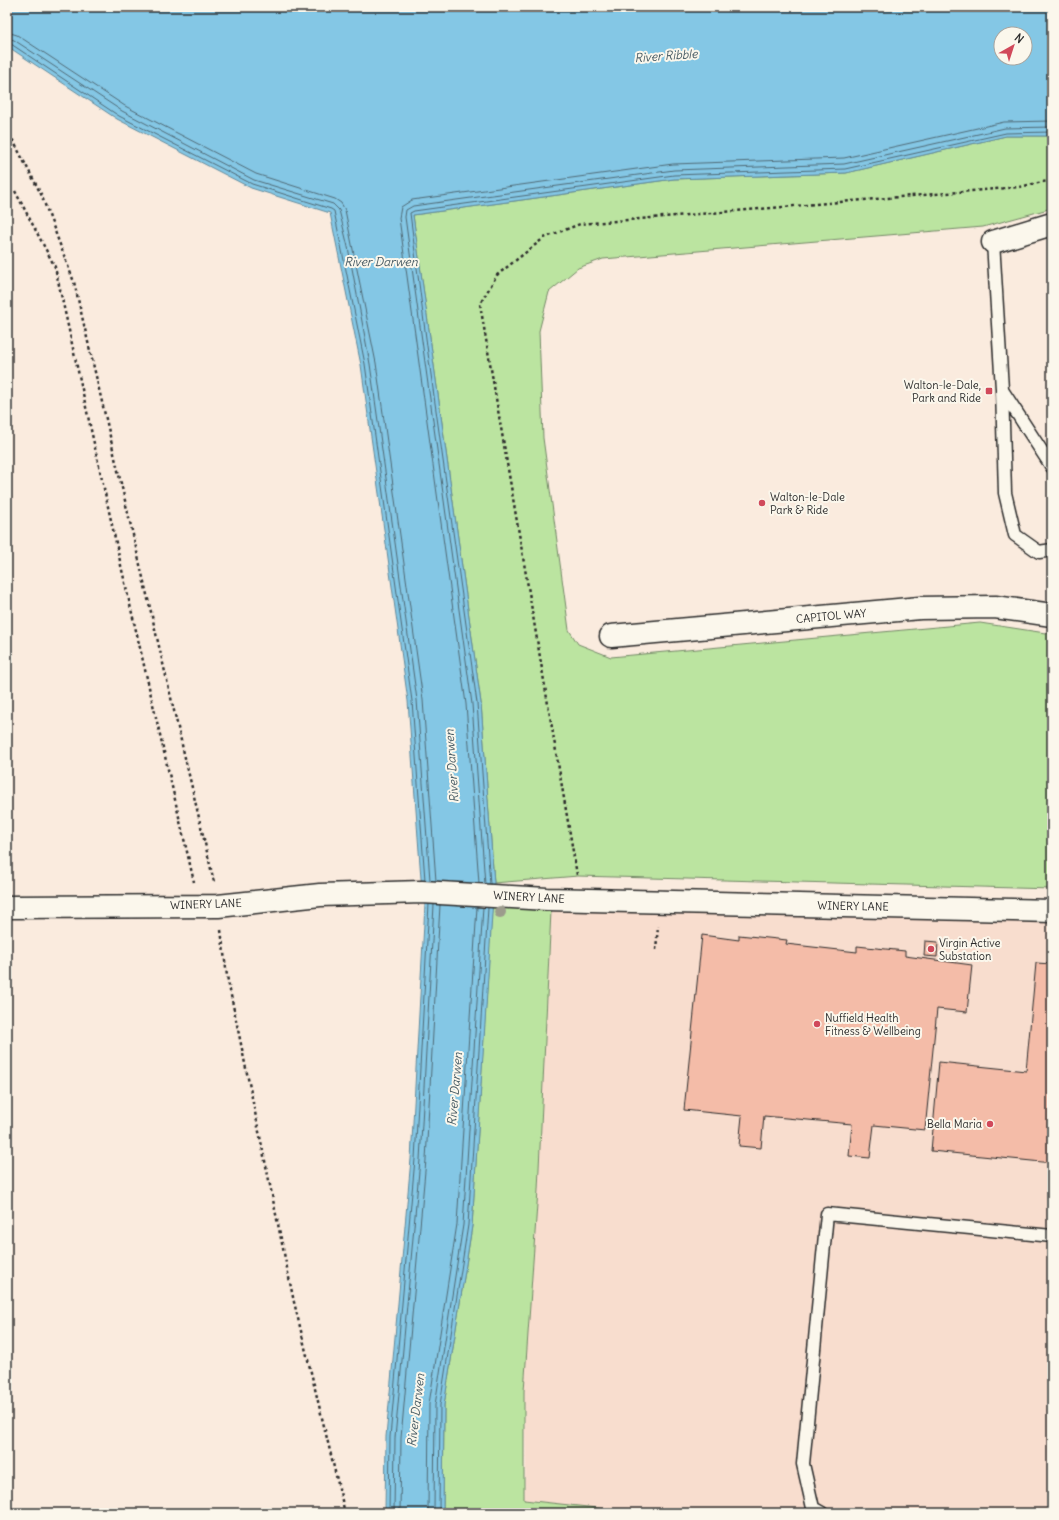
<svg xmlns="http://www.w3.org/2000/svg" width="1059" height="1520" font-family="Delius,sans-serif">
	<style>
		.built { fill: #f8ddce }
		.green { fill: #bbe4a0; stroke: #738866 }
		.water { fill: #84c7e5; stroke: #60899b; fill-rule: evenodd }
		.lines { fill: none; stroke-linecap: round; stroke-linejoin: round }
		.shore { stroke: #4f6975; stroke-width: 1 }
		.building { fill: #f4bca8; stroke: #2b2b2b }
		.lane-casing { stroke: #2b2b2b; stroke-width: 15 }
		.street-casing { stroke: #2b2b2b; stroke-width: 25 }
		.path { stroke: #2b2b2b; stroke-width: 2.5; stroke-dasharray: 3 3; stroke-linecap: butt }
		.lane { stroke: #fbf7ec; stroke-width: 12 }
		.street { stroke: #fbf7ec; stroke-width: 22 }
		.tree { fill: #9c9b8c }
		.poi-dot { fill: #d1495b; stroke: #fbf7ec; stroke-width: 1.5 }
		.labels { text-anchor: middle; stroke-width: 4; stroke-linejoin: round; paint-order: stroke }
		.poi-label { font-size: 11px; fill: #2b2b2b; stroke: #fbf7ec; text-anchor: start }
		.street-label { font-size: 11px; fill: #2b2b2b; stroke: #fbf7ec }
		.water-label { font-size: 12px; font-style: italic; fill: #465a63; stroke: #fbf7ec }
	</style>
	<rect width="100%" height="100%" fill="#faebde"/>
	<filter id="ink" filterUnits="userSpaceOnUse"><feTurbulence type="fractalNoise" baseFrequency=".025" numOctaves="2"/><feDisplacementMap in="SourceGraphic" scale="8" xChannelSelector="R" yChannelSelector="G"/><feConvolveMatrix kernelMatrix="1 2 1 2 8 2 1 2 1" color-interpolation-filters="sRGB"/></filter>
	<g filter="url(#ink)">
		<path class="built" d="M551 911 1052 913V1513H642L524 1500 526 1464 524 1391 538 1190Z"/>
		<path class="green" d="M1006 136H1052V208L983 227 603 259 578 268 549 292 539 331 543 438 569 630 578 644 611 657 980 623 1052 634V889L578 876 494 883 481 703 413 215 674 179 846 173Z
			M492 907 551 911 538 1190 524 1391V1500L642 1513H443L444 1405 472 1226Z"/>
		<path class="water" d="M7 7H1052V136H1006L846 173 674 179 413 215 481 703 494 883 472 1226 444 1405 443 1513H385L386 1437 411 1159 425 905 422 892 408 701 361 365 330 213 251 188 117 119 7 46ZM1001 34H1025V58H1001Z"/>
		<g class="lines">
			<path class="shore" d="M7 32 17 35 125 106 256 174 335 199 341 203 345 210 376 363 423 700 436 881
				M7 38 14 40 122 111 254 180 333 204 339 210 348 247 370 364 417 700 430 880
				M7 43 11 44 119 116 252 184 331 209 334 211 365 364 412 701 425 880
				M479 883 466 704 399 218 401 207 412 200 673 164 844 158 1004 122 1052 121
				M485 884 472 704 405 217 406 210 413 206 674 170 844 164 1005 128 1052 127
				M490 884 477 703 427 346 410 213 414 211 674 175 845 169 1006 133 1052 132
				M389 1513 390 1437 415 1159 429 904
				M394 1513 395 1438 420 1160 434 905
				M400 1513 401 1438 426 1160 440 905
				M428 1513 429 1404 457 1224 477 907
				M434 1513 435 1405 463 1225 483 907
				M439 1513 440 1405 468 1225 488 908"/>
		</g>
		<path class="building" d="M702 935 739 940V935L787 940 786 944 857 952V946L905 951V956L972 965 967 1012 937 1009 925 1130 874 1125 870 1158 849 1156 852 1124 764 1116 761 1148 739 1146 742 1116 684 1110Z
			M925 941 938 942 937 957 924 956Z
			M1036 963 1052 964V1163L931 1151 939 1062 1026 1071Z"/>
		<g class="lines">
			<defs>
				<path id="lane" d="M993 242 1002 389 1005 493 1015 535 1039 552 1052 550
					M1002 390 1052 467
					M822 1513 813 1508 803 1464 827 1214 1052 1236"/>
				<path id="street" d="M993 242 1052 224
					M611 636 920 608 995 607 1052 615
					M7 907 218 906 320 895 422 892 547 899 1052 911"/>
			</defs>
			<use href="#lane" class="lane-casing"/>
			<use href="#street" class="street-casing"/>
			<path class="path" d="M7 129 41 194 74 282 214 882
				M15 191 55 267 122 570 194 882
				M577 875 480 304 497 275 544 238 580 224 1019 187 1052 180
				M221 930 227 976 294 1302 345 1513
				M656 950 658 926
				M333 1513 344 1508"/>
			<use href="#lane" class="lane"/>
			<use href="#street" class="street"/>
		</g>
		<circle class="tree" cx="500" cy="912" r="6"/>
	</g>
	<g class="poi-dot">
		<rect x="985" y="387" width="8" height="8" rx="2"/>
		<circle cx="762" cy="503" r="4"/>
		<circle cx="931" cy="949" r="4"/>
		<circle cx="817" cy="1024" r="4"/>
		<circle cx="990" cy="1124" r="4"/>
	</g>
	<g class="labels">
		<g class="poi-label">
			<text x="981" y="389" text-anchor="end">Walton-le-Dale,<tspan x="981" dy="13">Park and Ride</tspan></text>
			<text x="770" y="501">Walton-le-Dale<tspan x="770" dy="13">Park &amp; Ride</tspan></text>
			<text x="939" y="947">Virgin Active<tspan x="939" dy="13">Substation</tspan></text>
			<text x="825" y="1022">Nuffield Health<tspan x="825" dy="13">Fitness &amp; Wellbeing</tspan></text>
			<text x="982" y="1128" text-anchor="end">Bella Maria</text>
		</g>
		<g class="street-label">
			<text transform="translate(831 616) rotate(-5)" y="4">CAPITOL WAY</text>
			<text transform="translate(529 897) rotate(3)" y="4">WINERY LANE</text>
			<text transform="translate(206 904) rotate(-2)" y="4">WINERY LANE</text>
			<text transform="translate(853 906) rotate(1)" y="4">WINERY LANE</text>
		</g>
		<g class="water-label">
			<text transform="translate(666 56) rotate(-4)" y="4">River Ribble</text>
			<text x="381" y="266">River Darwen</text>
			<text transform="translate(452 766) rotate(-94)" y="4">River Darwen</text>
			<text transform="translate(455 1089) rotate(-85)" y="4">River Darwen</text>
			<text transform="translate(416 1410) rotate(-83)" y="4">River Darwen</text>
		</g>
	</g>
	<rect width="1059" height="1520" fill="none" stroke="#fbf7ec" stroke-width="24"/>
	<rect x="12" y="12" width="1035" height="1496" fill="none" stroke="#2b2b2b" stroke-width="1.5" filter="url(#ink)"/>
	<g transform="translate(1013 46) rotate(39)"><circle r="19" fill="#fbf7ec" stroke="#a8a59f"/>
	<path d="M0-3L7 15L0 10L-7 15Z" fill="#d1495b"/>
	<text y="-6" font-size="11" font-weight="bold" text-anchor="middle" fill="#2b2b2b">N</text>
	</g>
</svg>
